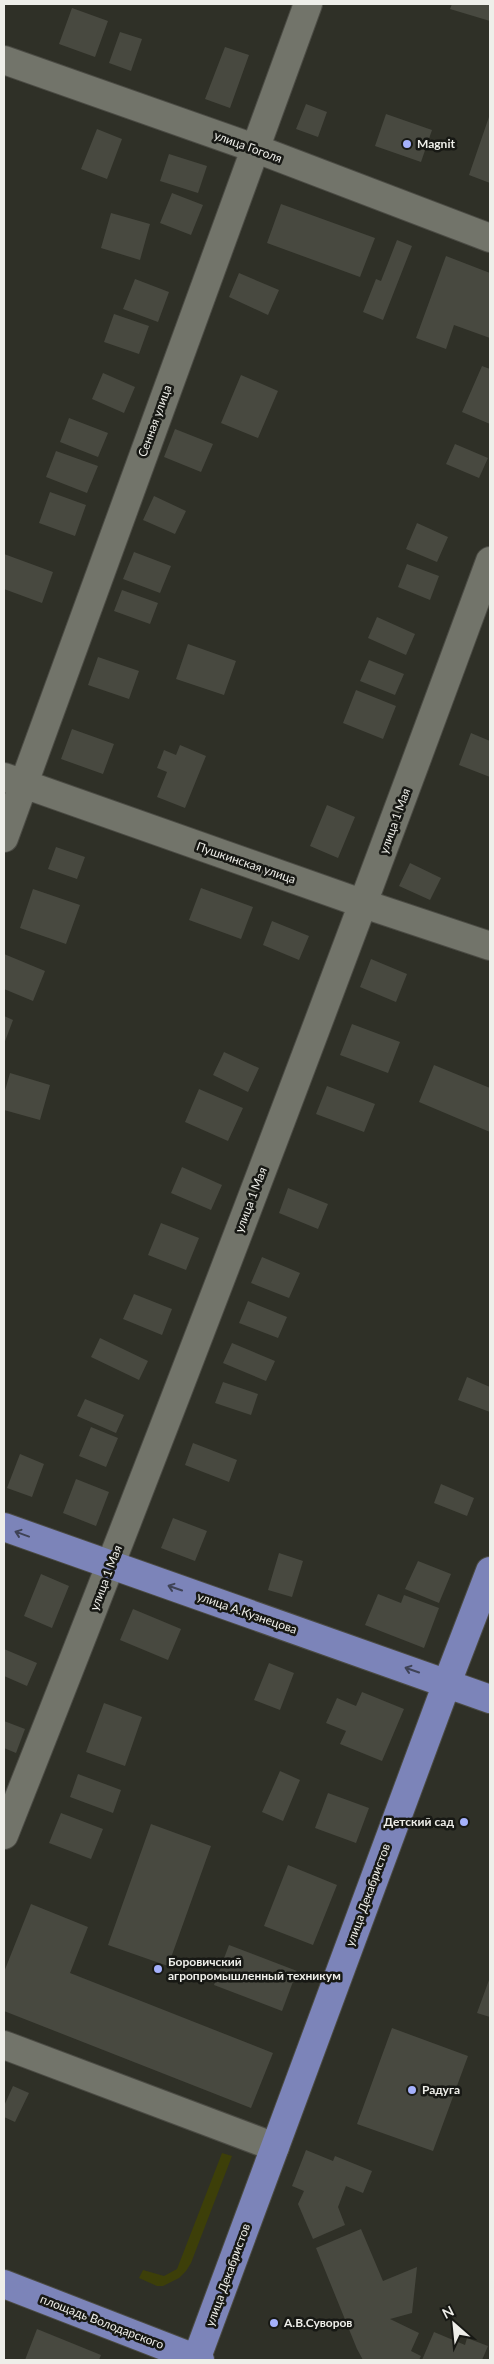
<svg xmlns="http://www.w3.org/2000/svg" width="494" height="2364" font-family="Lato,sans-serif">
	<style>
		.green { fill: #3d3f09 }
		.building { fill: #484940 }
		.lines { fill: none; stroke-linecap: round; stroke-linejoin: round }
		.minor-casing { stroke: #4b4b44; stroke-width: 30 }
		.major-casing { stroke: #4b4b44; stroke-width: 30 }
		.minor { stroke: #72746a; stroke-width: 28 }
		.major { stroke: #7c84b9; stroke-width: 28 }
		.oneway { stroke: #3f4356 }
		.poi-dot { fill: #a5b1fc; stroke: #171814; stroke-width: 2 }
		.labels { text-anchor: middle; stroke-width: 5; stroke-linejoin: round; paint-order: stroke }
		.poi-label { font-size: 12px; font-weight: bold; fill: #eeeee9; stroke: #171814; text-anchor: start }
		.street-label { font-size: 12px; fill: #eeeee9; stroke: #171814 }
	</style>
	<rect width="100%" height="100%" fill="#2f3027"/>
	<path class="green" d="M222 2153 232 2156 191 2263 186 2271 179 2278 163 2286H157L139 2278 143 2270 164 2276 177 2269Z"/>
	<path class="building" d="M452 4H490V21L450 9Z
		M72 8 108 21 95 57 59 44Z
		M120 32 142 39 131 71 109 63Z
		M225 47 249 55 230 108 205 99Z
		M306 104 327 112 318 137 296 129Z
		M386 114 432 130 421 162 375 146Z
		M490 114V183L469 175Z
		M97 129 122 139 107 179 81 169Z
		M169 154 207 166 198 193 160 181Z
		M172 193 203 205 191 235 160 223Z
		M281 204 375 238 360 277 267 243Z
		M111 213 150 224 140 260 101 248Z
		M397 240 412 246 383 320 363 312 376 279 381 281Z
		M446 256 490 273V338L454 325 446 349 416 338Z
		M239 273 279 290 268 315 229 297Z
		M135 279 169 292 158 322 123 309Z
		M114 314 149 326 139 354 104 342Z
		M482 366 490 369V424L462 412Z
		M103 373 135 387 124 413 92 399Z
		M241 375 278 391 258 438 221 423Z
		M69 418 108 433 98 457 60 442Z
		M175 429 213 444 201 472 164 457Z
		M455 444 488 458 479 478 446 464Z
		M56 451 98 466 87 493 46 477Z
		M50 492 86 505 75 536 39 523Z
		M154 496 186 511 175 534 143 520Z
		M417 523 448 537 437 562 406 549Z
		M134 552 171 566 160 593 123 579Z
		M4 554 53 572 42 603 4 589Z
		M407 564 439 576 430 600 398 587Z
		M122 590 158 603 150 624 114 611Z
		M377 617 415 634 406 655 368 638Z
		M188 644 236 661 224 695 176 679Z
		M98 657 139 671 129 699 88 685Z
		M369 660 404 674 395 695 360 681Z
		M356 690 396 706 383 739 343 723Z
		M72 729 114 744 103 774 61 759Z
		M471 733 490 741V777L459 765Z
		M180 745 206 756 185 808 157 797 167 772 157 768 164 750 176 755Z
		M327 805 355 817 338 858 310 846Z
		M56 847 85 857 77 879 48 869Z
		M410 863 441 878 430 900 399 886Z
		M201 888 253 907 241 939 189 920Z
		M33 889 80 905 66 944 20 928Z
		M272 921 309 936 299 960 263 945Z
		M4 954 45 971 33 1001 4 989Z
		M371 959 407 974 396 1002 360 987Z
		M4 1016 13 1020 4 1044Z
		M352 1024 400 1042 388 1073 340 1055Z
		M224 1052 259 1068 248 1092 213 1075Z
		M434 1065 490 1088V1132L419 1102Z
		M10 1073 50 1085 40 1120 4 1110V1094Z
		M327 1086 375 1104 364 1132 316 1114Z
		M199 1089 243 1108 228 1141 185 1122Z
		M182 1167 222 1185 211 1210 171 1193Z
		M288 1188 328 1204 318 1229 279 1213Z
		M161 1223 199 1238 186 1270 148 1255Z
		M262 1257 300 1273 289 1298 251 1283Z
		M134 1294 172 1309 162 1335 123 1319Z
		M248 1301 287 1317 278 1338 239 1323Z
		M100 1338 148 1361 139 1380 91 1357Z
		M232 1343 275 1361 266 1381 223 1363Z
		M467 1377 490 1387V1412L458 1400Z
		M223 1382 258 1394 251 1415 215 1403Z
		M85 1399 124 1415 116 1433 77 1416Z
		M91 1427 118 1438 106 1467 79 1456Z
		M193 1443 237 1460 229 1482 185 1465Z
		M20 1454 44 1464 32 1497 7 1488Z
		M76 1479 109 1492 96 1526 63 1513Z
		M441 1484 474 1498 467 1516 434 1503Z
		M173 1518 207 1531 195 1561 161 1548Z
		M279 1553 303 1561 292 1597 268 1590Z
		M418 1561 451 1574 439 1603 405 1589Z
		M41 1574 69 1586 52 1628 24 1616Z
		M378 1594 401 1603 404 1595 439 1608 424 1648 365 1625Z
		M133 1609 181 1629 168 1660 120 1640Z
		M4 1649 37 1663 27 1686 4 1676Z
		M269 1663 294 1673 280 1710 254 1700Z
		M362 1692 404 1709 382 1761 340 1744 346 1731 326 1723 337 1698 356 1706Z
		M104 1703 142 1717 125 1766 86 1752Z
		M4 1721 25 1729 16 1753 4 1748Z
		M280 1771 300 1780 283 1821 262 1812Z
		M78 1774 121 1790 113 1813 70 1797Z
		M328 1793 369 1808 356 1843 315 1828Z
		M61 1813 103 1829 91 1859 49 1843Z
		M151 1824 211 1846 168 1966 108 1945Z
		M288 1865 337 1885 313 1945 264 1926Z
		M31 1904 88 1927 70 1973 273 2053 251 2108 4 2011V1972Z
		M229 1945 297 1971 282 2011 214 1985Z
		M489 1980 490 1981V2017L477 2013Z
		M392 2028 468 2056 433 2151 357 2124Z
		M13 2086 29 2093 15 2122 4 2117V2106Z
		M306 2150 333 2161 335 2156 372 2171 363 2193 346 2186 338 2207 345 2225 313 2239 298 2204 304 2191 292 2186Z
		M361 2229 383 2281 417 2267 412 2313 390 2319 419 2333 411 2351 421 2356 419 2360H363L357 2349 316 2248Z
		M37 2329 101 2355 99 2360H25Z
		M434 2332 465 2345 467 2338 488 2346 482 2360H422Z"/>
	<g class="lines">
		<defs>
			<path id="minor" d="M4 60 254 148 490 238
				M4 777 364 904 490 946
				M4 838 308 4
				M4 1835C172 1412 333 988 490 561
				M4 2045 275 2147"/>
			<path id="major" d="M4 1527 490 1699
				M4 2284 200 2360
				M196 2360 447 1683 490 1571"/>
		</defs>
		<use href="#minor" class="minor-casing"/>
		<use href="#major" class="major-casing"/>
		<use href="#minor" class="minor"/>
		<use href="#major" class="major"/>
	</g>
	<defs><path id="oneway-shaft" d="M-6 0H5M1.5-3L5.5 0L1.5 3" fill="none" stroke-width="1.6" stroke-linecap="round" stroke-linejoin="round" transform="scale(1.25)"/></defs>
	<g class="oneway">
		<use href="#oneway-shaft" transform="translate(22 1534) rotate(-160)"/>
		<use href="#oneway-shaft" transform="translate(175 1588) rotate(-161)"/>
		<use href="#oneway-shaft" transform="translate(412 1670) rotate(-161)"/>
	</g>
	<g class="poi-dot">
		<circle cx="407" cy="144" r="5"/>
		<circle cx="464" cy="1822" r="5"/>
		<circle cx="158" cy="1969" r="5"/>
		<circle cx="412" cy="2090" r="5"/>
		<circle cx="274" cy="2323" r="5"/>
	</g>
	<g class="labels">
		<g class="poi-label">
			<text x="417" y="148">Magnit</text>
			<text x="454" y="1826" text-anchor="end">Детский сад</text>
			<text x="168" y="1966">Боровичский<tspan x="168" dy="14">агропромышленный техникум</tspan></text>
			<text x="422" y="2094">Радуга</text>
			<text x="284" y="2327">А.В.Суворов</text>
		</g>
		<g class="street-label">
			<text transform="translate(248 147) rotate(20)" y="4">улица Гоголя</text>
			<text transform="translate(155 421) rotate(-70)" y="4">Сенная улица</text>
			<text transform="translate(395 821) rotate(-70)" y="4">улица 1 Мая</text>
			<text transform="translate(246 863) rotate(19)" y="4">Пушкинская улица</text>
			<text transform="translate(251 1200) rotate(-69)" y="4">улица 1 Мая</text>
			<text transform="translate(106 1578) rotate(-69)" y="4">улица 1 Мая</text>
			<text transform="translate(247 1613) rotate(19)" y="4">улица А.Кузнецова</text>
			<text transform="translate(368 1895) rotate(-70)" y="4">улица Декабристов</text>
			<text transform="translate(228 2275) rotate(-70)" y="4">улица Декабристов</text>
			<text transform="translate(102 2322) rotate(21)" y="4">площадь Володарского</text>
		</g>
	</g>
	<rect width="494" height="2364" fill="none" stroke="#eeeee9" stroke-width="10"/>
	<g transform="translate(454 2324) rotate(333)" stroke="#171814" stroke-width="4" paint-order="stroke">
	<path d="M0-4L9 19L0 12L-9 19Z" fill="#eeeee9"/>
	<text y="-8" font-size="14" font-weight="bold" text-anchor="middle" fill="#eeeee9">N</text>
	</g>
</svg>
